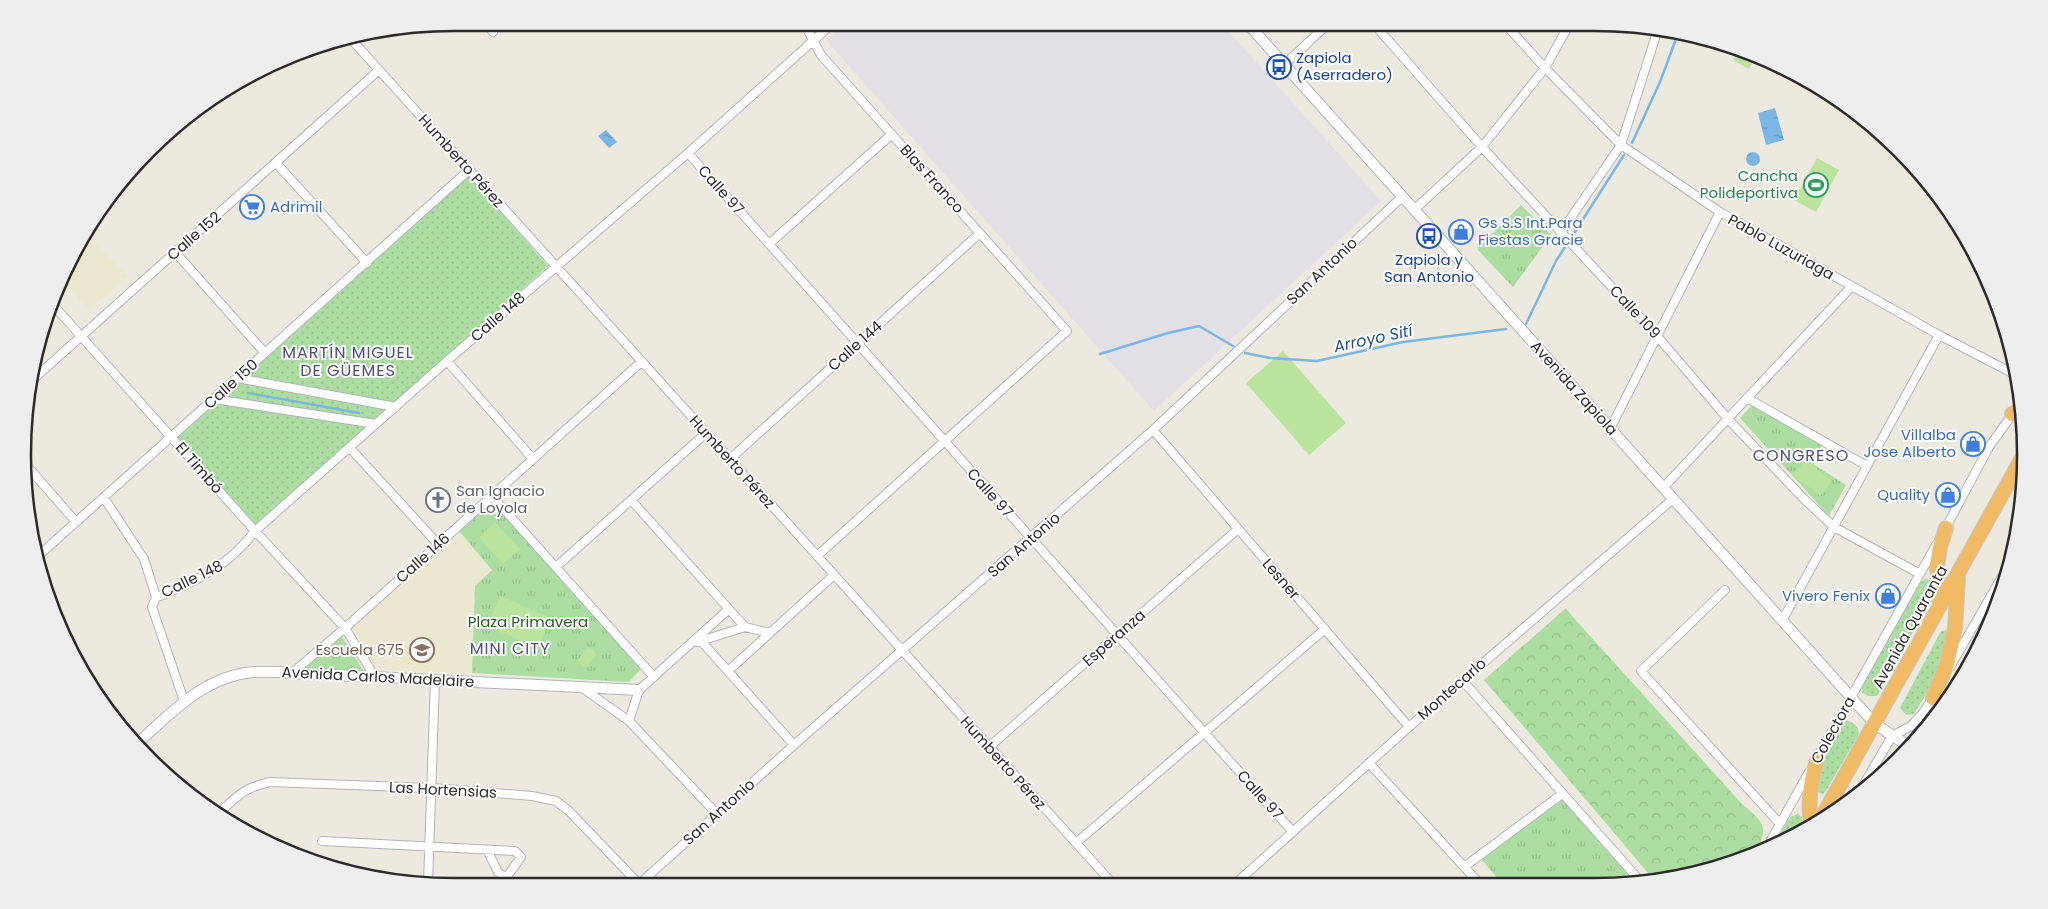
<svg xmlns="http://www.w3.org/2000/svg" width="2048" height="909" font-family="Poppins,sans-serif">
	<style>
		.industrial { fill: #e2dfe5 }
		.education { fill: #ece8d0 }
		.grass { fill: url(#grass-dots) }
		.forest { fill: url(#forest-crowns) }
		.park { fill: url(#park-tufts) }
		.pitch { fill: #bae49d }
		.water { fill: url(#water-ripples) }
		.lines { fill: none; stroke-linecap: round; stroke-linejoin: round }
		.stream { stroke: #7bb7e5; stroke-width: 2.5 }
		.street-casing { stroke: #b2b3be; stroke-width: 10 }
		.secondary-casing { stroke: #b2b3be; stroke-width: 12 }
		.highway-casing { stroke: #c8c8c8; stroke-width: 16 }
		.street { stroke: #fff; stroke-width: 8 }
		.secondary { stroke: #fff; stroke-width: 10 }
		.highway { stroke: #f1ba65; stroke-width: 14 }
		.labels { text-anchor: middle; stroke-width: 4; stroke-linejoin: round; paint-order: stroke }
		.transit-label { font-size: 15px; fill: #164399; stroke: #fff; text-anchor: start }
		.street-label { font-size: 15px; fill: #2b2b2b; stroke: #fff }
		.leisure-label { font-size: 15px; fill: #27864d; stroke: #fff; text-anchor: end }
		.shop-label { font-size: 15px; fill: #366cbe; stroke: #fff; text-anchor: end }
		.worship-label { font-size: 15px; fill: #5b616d; stroke: #fff; text-anchor: start }
		.park-label { font-size: 15px; fill: #236321; stroke: #fff }
		.education-label { font-size: 15px; fill: #785e54; stroke: #fff; text-anchor: end }
		.water-label { font-size: 16px; font-style: italic; fill: #195492; stroke: #fff }
		.neighbourhood-label { font-size: 16px; letter-spacing: 1px; fill: #4f4f79; stroke: #fff }
		.rim { fill: none; stroke: #2b2b2b; stroke-width: 2.5 }
	</style>
	<defs>
		<pattern id="grass-dots" width="8" height="8" patternUnits="userSpaceOnUse" patternTransform="scale(1.25)"><rect width="8" height="8" fill="#abdea0"/><path d="M2 2h.1M6 6h.1" fill="none" stroke="#93bf8a" stroke-width="1.8" stroke-linecap="round"/></pattern>
		<pattern id="forest-crowns" width="20" height="18" patternUnits="userSpaceOnUse" patternTransform="scale(1.25)"><rect width="20" height="18" fill="#abdea0"/><path d="M2 6a3 3 0 1 1 6 0M12 15a3 3 0 1 1 6 0" fill="none" stroke="#93bf8a"/></pattern>
		<pattern id="park-tufts" width="24" height="20" patternUnits="userSpaceOnUse" patternTransform="scale(1.25)"><rect width="24" height="20" fill="#abdea0"/><path d="M3 7l-1-3M5 7V3M7 7l1-3M15 17l-1-3M17 17v-4M19 17l1-3" fill="none" stroke="#93bf8a"/></pattern>
		<pattern id="water-ripples" width="26" height="14" patternUnits="userSpaceOnUse" patternTransform="scale(1.25)"><rect width="26" height="14" fill="#7bb7e5"/><path d="M2 4q2-2 4 0t4 0M15 11q2-2 4 0t4 0" fill="none" stroke="#6595ba"/></pattern>
	</defs>
	<rect width="100%" height="100%" fill="#ece9df"/>
	<path class="industrial" d="M846 23H1221L1381 201 1154 411 826 40Z"/>
	<path class="education" d="M86 232 127 276 89 311 64 283 80 239Z
		M459 531 492 570 475 586 472 673 374 669 352 627Z"/>
	<path class="grass" d="M469 176 548 266 256 528 176 439Z
		M1926 578 1932 581 1931 599 1877 696H1868L1862 692V686L1921 582Z
		M1946 630C1956 652 1925 695 1914 714L1906 715 1900 708 1941 631Z
		M1846 720C1854 723 1858 725 1859 734L1827 789 1823 794 1818 792C1817 765 1833 743 1846 720Z
		M1798 814 1802 817V829L1775 844 1790 817Z"/>
	<path class="forest" d="M1566 608 1572 616 1742 804C1765 824 1769 825 1755 855L1655 881 1484 680Z"/>
	<path class="park" d="M1521 205 1551 235 1513 287 1477 249Z
		M1752 405 1822 445 1813 464 1846 485 1829 516 1740 418Z
		M493 502 641 669 629 682 472 673 475 586 492 570 459 531Z
		M339 632 366 675 298 671Z
		M1563 792 1631 872 1615 883H1502L1481 859Z"/>
	<path class="pitch" d="M1739 49 1757 55 1749 69 1733 60Z
		M1817 158 1839 170 1816 212 1794 200Z
		M1283 351 1346 423 1309 455 1246 383Z
		M1805 460 1832 481 1820 496 1793 475Z
		M495 522 520 549 503 564 479 537Z
		M500 596 551 618 538 648 487 626Z
		M588 647 597 654 586 668 577 661Z"/>
	<path class="water" d="M1775 108 1784 140 1766 145 1758 113Z
		M606 130 617 142 609 148 598 136Z
		M1746 159a7 7 0 1 1 14 0a7 7 0 1 1-14 0Z"/>
	<g class="lines">
		<path class="stream" d="M1632 143 1660 82 1679 31
			M1573 235 1624 155
			M1526 324 1556 261 1565 247
			M1245 353 1270 358 1317 361 1403 342 1506 329
			M1100 354 1168 333 1199 326 1233 346
			M248 393 359 413"/>
		<defs>
			<path id="street" d="M485 23 493 32
				M804 23 821 55 1067 331 817 556
				M1373 23 1482 147 1657 336 1728 419 1804 499 1834 527 1920 574
				M1504 23 1545 68 1621 145 1642 159 1720 212 1939 335 2018 376
				M352 40 1113 884
				M1285 64 1329 23
				M688 153 1293 832
				M276 163 367 263
				M1415 209 1482 147 1545 68 1570 23
				M1561 232 1621 145 1658 29
				M769 244 892 134
				M175 252 265 353
				M55 307 255 531 345 628 375 677
				M447 361 533 459
				M237 378 396 407
				M30 382 379 70
				M1747 398 1867 466
				M214 399 376 424
				M1610 429 1720 212
				M1153 430 1409 727
				M350 448 438 544
				M730 459 980 233
				M28 467 76 522
				M1663 488 1852 286
				M492 496 654 677
				M104 498 144 559 156 597 152 607 184 701
				M632 501 745 627
				M1944 531 1989 447 2014 412
				M37 557 469 170
				M556 567 706 433
				M1725 590 1641 671 1780 824
				M156 597C165 595 173 590 181 587 213 572 233 559 255 531L447 361 688 153 833 23
				M1782 621 1939 335
				M701 641 794 745
				M697 642 745 627 770 633
				M1950 667 2011 561
				M728 671 834 575
				M292 673 345 628 641 362
				M1463 681 1642 883
				M581 687 629 721 717 814
				M629 721 639 690 729 609
				M989 747 1238 529
				M1816 760 1936 545
				M1369 763 1479 883
				M1857 796 1892 736 1911 726 1922 714 1935 695
				M221 811C238 795 246 787 270 782L431 788 532 796 556 801 569 811 639 884
				M322 841 515 851 521 857 506 878 498 872 487 850
				M1076 843 1325 629
				M1766 849 1809 772
				M1464 867 1562 794
				M428 884 435 680
				M1235 884 1409 727 1673 499
				M637 886 794 745 1153 430 1403 196"/>
			<path id="secondary" d="M1247 23 1874 723 1908 746
				M139 742C172 712 205 676 253 672 266 671 280 672 292 673L639 690"/>
			<path id="highway" d="M2012 414 2021 410
				M1940 606 1937 567 1940 547 1946 528
				M1933 698 1947 664 1955 628 1958 578
				M1822 817 2025 453
				M1811 823C1807 800 1811 779 1818 757"/>
		</defs>
		<use href="#street" class="street-casing"/>
		<use href="#secondary" class="secondary-casing"/>
		<use href="#highway" class="highway-casing"/>
		<use href="#street" class="street"/>
		<use href="#secondary" class="secondary"/>
		<use href="#highway" class="highway"/>
	</g>
	<defs>
		<symbol id="bus-ring" viewBox="-11 -11 22 22"><circle r="9.5" fill="#fff" stroke="#1a4fb4" stroke-width="1.5"/><path d="M-5-6H5V4H4V6H2V4H-2V6H-4V4H-5ZM-3.5-4V0h7V-4ZM-3.5 1.2v1.5H-2V1.2ZM2 1.2v1.5H3.5V1.2Z" fill="#1a4fb4"/></symbol>
		<symbol id="stadium-ring" viewBox="-11 -11 22 22"><circle r="9.5" fill="#fff" stroke="#2e9e5b" stroke-width="1.5"/><path d="M0-5a6.5 5 0 1 0 0 10a6.5 5 0 1 0 0-10ZM-3.5-1.8h7v3.6h-7Z" fill="#2e9e5b"/></symbol>
		<symbol id="supermarket-ring" viewBox="-11 -11 22 22"><circle r="9.5" fill="#fff" stroke="#3f7fe0" stroke-width="1.5"/><path d="M-6-5.5h2.5l.6 2H6L4.5 2H-2.5L-4.4-4H-6ZM-1.5 3.2a1.3 1.3 0 1 0 .1 0ZM3 3.2a1.3 1.3 0 1 0 .1 0Z" fill="#3f7fe0"/></symbol>
		<symbol id="shop-ring" viewBox="-11 -11 22 22"><circle r="9.5" fill="#fff" stroke="#3f7fe0" stroke-width="1.5"/><path d="M-5-2.5h2.3a2.7 3.5 0 0 1 5.4 0H5L5.5 6h-11ZM-1.5-2.5h3a1.5 2.3 0 0 0-3 0Z" fill="#3f7fe0"/></symbol>
		<symbol id="church-ring" viewBox="-11 -11 22 22"><circle r="9.5" fill="#fff" stroke="#6b7280" stroke-width="1.5"/><path d="M-1.2-6h2.4v3.5h3.3v2.4h-3.3V6h-2.4V-.1h-3.3v-2.4h3.3Z" fill="#6b7280"/></symbol>
		<symbol id="school-ring" viewBox="-11 -11 22 22"><circle r="9.5" fill="#fff" stroke="#8d6e63" stroke-width="1.5"/><path d="M0-5L7-2L0 1L-7-2ZM-4 1L0 2.5L4 1V4Q0 6-4 4Z" fill="#8d6e63"/></symbol>
	</defs>
	<g fill-rule="evenodd">
		<use href="#bus-ring" x="1265" y="53" width="28" height="28"/>
		<use href="#stadium-ring" x="1802" y="171" width="28" height="28"/>
		<use href="#supermarket-ring" x="238" y="193" width="28" height="28"/>
		<use href="#shop-ring" x="1447" y="218" width="28" height="28"/>
		<use href="#bus-ring" x="1415" y="222" width="28" height="28"/>
		<use href="#shop-ring" x="1959" y="430" width="28" height="28"/>
		<use href="#shop-ring" x="1934" y="481" width="28" height="28"/>
		<use href="#church-ring" x="424" y="486" width="28" height="28"/>
		<use href="#shop-ring" x="1874" y="582" width="28" height="28"/>
		<use href="#school-ring" x="408" y="636" width="28" height="28"/>
	</g>
	<g class="labels">
		<g class="transit-label">
			<text x="1296" y="63">Zapiola<tspan x="1296" dy="17">(Aserradero)</tspan></text>
			<text x="1429" y="265" text-anchor="middle">Zapiola y<tspan x="1429" dy="17">San Antonio</tspan></text>
		</g>
		<g class="street-label">
			<text transform="translate(461 161) rotate(48)" y="5">Humberto Pérez</text>
			<text transform="translate(932 179) rotate(48)" y="5">Blas Franco</text>
			<text transform="translate(721 190) rotate(48)" y="5">Calle 97</text>
			<text transform="translate(194 236) rotate(-41)" y="5">Calle 152</text>
			<text transform="translate(1781 247) rotate(29)" y="5">Pablo Luzuriaga</text>
			<text transform="translate(1322 271) rotate(-43)" y="5">San Antonio</text>
			<text transform="translate(1635 312) rotate(47)" y="5">Calle 109</text>
			<text transform="translate(498 317) rotate(-41)" y="5">Calle 148</text>
			<text transform="translate(855 346) rotate(-42)" y="5">Calle 144</text>
			<text transform="translate(231 384) rotate(-42)" y="5">Calle 150</text>
			<text transform="translate(1574 388) rotate(48)" y="5">Avenida Zapiola</text>
			<text transform="translate(732 462) rotate(48)" y="5">Humberto Pérez</text>
			<text transform="translate(199 468) rotate(49)" y="5">El Timbó</text>
			<text transform="translate(990 493) rotate(48)" y="5">Calle 97</text>
			<text transform="translate(1024 545) rotate(-41)" y="5">San Antonio</text>
			<text transform="translate(423 558) rotate(-42)" y="5">Calle 146</text>
			<text transform="translate(192 579) rotate(-26)" y="5">Calle 148</text>
			<text transform="translate(1281 579) rotate(49)" y="5">Lesner</text>
			<text transform="translate(1910 627) rotate(-61)" y="5">Avenida Quaranta</text>
			<text transform="translate(1114 638) rotate(-41)" y="5">Esperanza</text>
			<text transform="translate(378 677) rotate(3)" y="5">Avenida Carlos Madelaire</text>
			<text transform="translate(1452 689) rotate(-41)" y="5">Montecarlo</text>
			<text transform="translate(1833 730) rotate(-61)" y="5">Colectora</text>
			<text transform="translate(1003 763) rotate(48)" y="5">Humberto Pérez</text>
			<text transform="translate(443 790) rotate(3)" y="5">Las Hortensias</text>
			<text transform="translate(1260 795) rotate(48)" y="5">Calle 97</text>
			<text transform="translate(719 812) rotate(-42)" y="5">San Antonio</text>
		</g>
		<g class="leisure-label">
			<text x="1798" y="181">Cancha<tspan x="1798" dy="17">Polideportiva</tspan></text>
		</g>
		<g class="shop-label">
			<text x="270" y="212" text-anchor="start">Adrimil</text>
			<text x="1478" y="228" text-anchor="start">Gs S.S Int.Para<tspan x="1478" dy="17">Fiestas Gracie</tspan></text>
			<text x="1956" y="440">Villalba<tspan x="1956" dy="17">Jose Alberto</tspan></text>
			<text x="1930" y="500">Quality</text>
			<text x="1870" y="601">Vivero Fenix</text>
		</g>
		<g class="worship-label">
			<text x="456" y="496">San Ignacio<tspan x="456" dy="17">de Loyola</tspan></text>
		</g>
		<g class="park-label">
			<text x="528" y="627">Plaza Primavera</text>
		</g>
		<g class="education-label">
			<text x="404" y="655">Escuela 675</text>
		</g>
		<g class="water-label">
			<text transform="translate(1373 338) rotate(-12)" y="6">Arroyo Sití</text>
		</g>
		<g class="neighbourhood-label">
			<text x="348" y="358">MARTÍN MIGUEL<tspan x="348" dy="18">DE GÜEMES</tspan></text>
			<text x="1801" y="461">CONGRESO</text>
			<text x="510" y="654">MINI CITY</text>
		</g>
	</g>
	<path d="M0 0H2048V909H0ZM454 31H1594A423 423 0 0 1 2017 454V455A423 423 0 0 1 1594 878H454A423 423 0 0 1 31 455V454A423 423 0 0 1 454 31Z" fill="#eee" fill-rule="evenodd"/>
	<path class="rim" d="M454 31H1594A423 423 0 0 1 2017 454V455A423 423 0 0 1 1594 878H454A423 423 0 0 1 31 455V454A423 423 0 0 1 454 31Z"/>
</svg>
